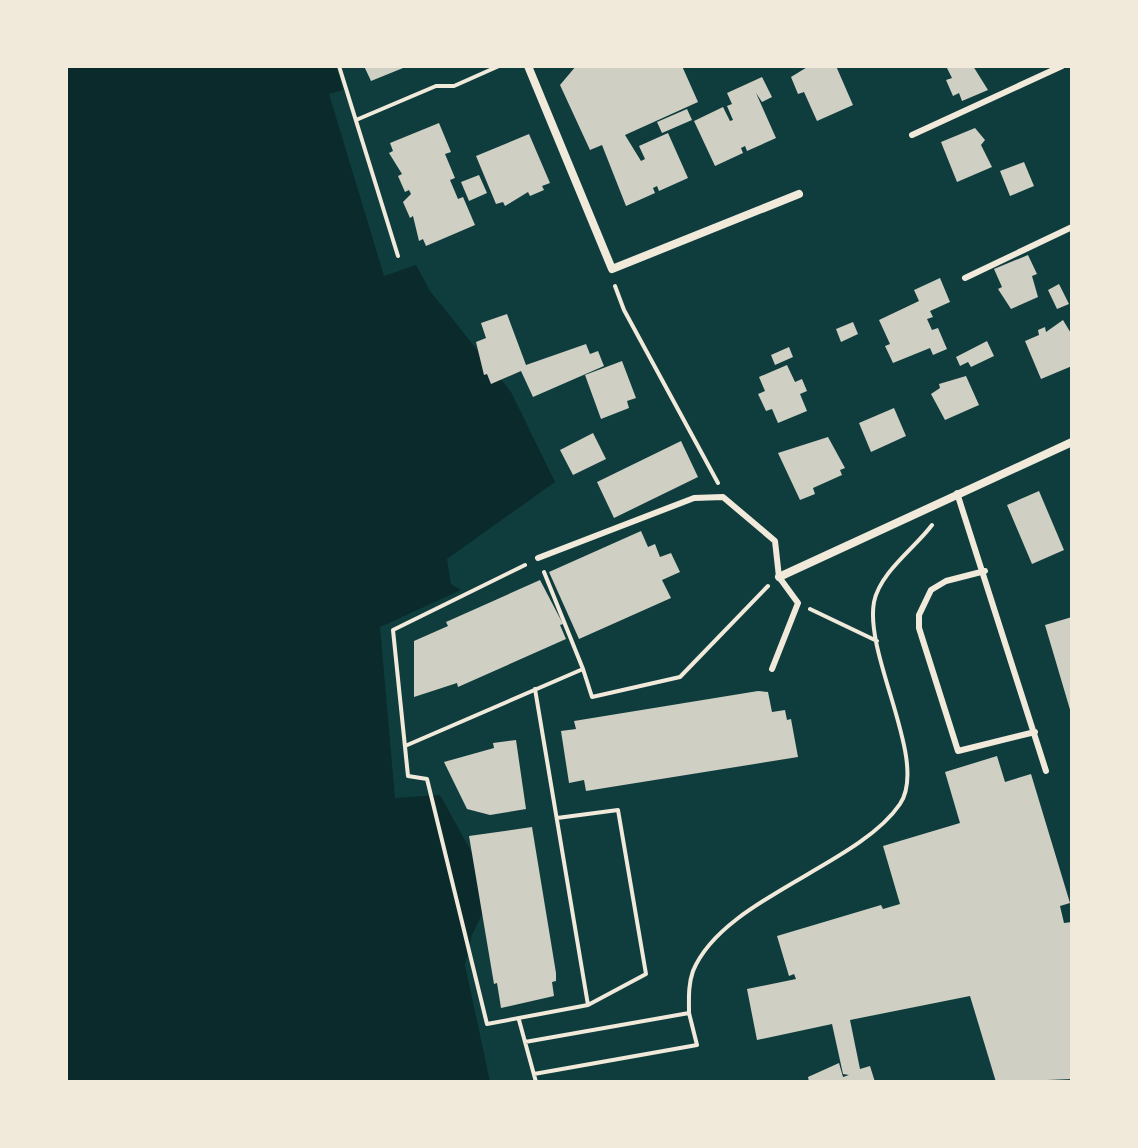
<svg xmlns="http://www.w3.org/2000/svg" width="1138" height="1148" font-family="'Playfair Display',serif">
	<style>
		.water { fill: #0a2a2b }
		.building { fill: #cfcfc3 }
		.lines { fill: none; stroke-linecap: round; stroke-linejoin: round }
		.path { stroke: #f1e9da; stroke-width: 4 }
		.service { stroke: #f1e9da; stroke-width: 6 }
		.minor { stroke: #f1e9da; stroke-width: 8 }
	</style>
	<rect width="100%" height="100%" fill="#0f3d3e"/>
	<path class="water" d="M66 66H336L343 90 329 94 384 276 416 265 430 291 511 392 555 482 447 559 451 584 461 590 380 627 395 798 440 795 472 853 489 900 472 935 465 965 490 1082H66Z"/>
	<path class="building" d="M364 66H408L371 81Z
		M576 66H682L698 102 625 135 641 161 645 159 639 146 668 133 688 178 659 191 657 186 653 188 655 193 626 206 602 145 590 150 560 85Z
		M809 66H836L853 105 817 121 804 92 798 94 791 77Z
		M946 66H973L988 90 962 101 959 93 953 96 946 80 952 78Z
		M762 77 772 97 762 102 756 93 776 138 747 151 745 146 741 148 743 153 715 166 694 121 723 107 730 121 733 120 727 106 732 104 727 93Z
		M687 109 692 120 662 133 657 122Z
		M439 123 451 152 445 154 455 178 450 180 458 199 463 197 475 225 426 246 423 239 419 241 413 216 410 218 403 202 411 194 409 190 405 192 398 176 402 174 389 153 393 151 390 143Z
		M975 128 985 140 981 145 992 167 957 182 941 142Z
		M529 134 550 183 542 186 544 190 530 196 528 192 505 206 503 202 496 204 476 156Z
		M1024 162 1034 186 1010 196 1000 171Z
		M479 175 487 193 469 201 461 182Z
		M1028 255 1037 274 1032 276 1038 297 1011 309 998 289 1002 287 994 269Z
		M940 278 950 302 930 311 933 317 927 319 932 330 938 328 947 349 933 355 930 348 893 363 885 346 890 344 879 320 919 301 914 290Z
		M1059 284 1069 304 1057 309 1048 290Z
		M507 314 526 365 586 344 590 354 598 351 604 366 533 397 521 371 491 384 487 374 484 375 476 342 486 338 481 323Z
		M1063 320 1072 335V366L1041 379 1025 341 1039 335 1038 330 1045 327 1046 332Z
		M853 322 858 334 841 342 836 329Z
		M987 341 994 356 971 367 968 362 960 366 956 357Z
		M789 347 793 357 775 365 771 355Z
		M622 361 636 398 627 401 629 408 601 419 585 375Z
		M787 365 795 382 802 379 807 391 800 394 807 411 778 423 772 409 766 411 758 394 765 391 759 377Z
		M966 376 979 405 945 420 931 394 940 388 939 384Z
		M894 408 906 436 871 452 859 423Z
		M593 433 606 459 573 475 560 450Z
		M828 437 845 468 840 470 842 475 813 488 815 494 800 500 778 453Z
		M681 441 698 477 614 518 597 482Z
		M1039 491 1064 550 1032 564 1007 505Z
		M641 531 648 547 655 544 660 557 671 553 680 572 662 580 671 598 579 639 549 572Z
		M540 580 563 624 560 625 566 639 458 687 457 683 414 697V641L448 626 446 622Z
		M1072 617V712L1071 713 1045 625Z
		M758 691 768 692 772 712 785 710 787 720 791 719 798 757 586 791 584 780 569 783 561 731 576 729 574 721Z
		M516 740 526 809 490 815 467 809 444 762 494 748 493 743Z
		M997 756 1005 782 1031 774 1070 903 1060 906 1064 923 1072 922V1079L996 1082 970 996 850 1020 860 1069 870 1066 875 1082H809L808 1077 839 1063 843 1077 849 1075 843 1074 832 1024 757 1040 747 989 796 979 794 974 789 976 777 936 881 905 883 909 900 904 883 846 960 823 945 772Z
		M532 827 556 973V981L552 982 554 996 501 1008 497 983 494 984 469 836Z"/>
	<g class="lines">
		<path class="path" d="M339 66 398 256
			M356 120 436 86H454L499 66
			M615 286 624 310 718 483
			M525 565 393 630 408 776 427 779 487 1024 588 1005 646 974 618 810 557 818
			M810 609 877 641
			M583 669 592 697 680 677 768 586
			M535 689 588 1005
			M405 746 583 669 544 572
			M689 1013C689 999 688 985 693 971 723 898 858 866 900 804 929 761 864 656 874 602 880 572 915 548 932 525
			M519 1020 536 1082
			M525 1042 689 1013 697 1045 534 1074"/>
		<path class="service" d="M912 135 1062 66
			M965 278 1072 227
			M957 493 1046 771
			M538 558 694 498 723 497 775 541 779 577 798 603 772 669
			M985 571 946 581 931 590 919 615V628L958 751 1035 732"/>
		<path class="minor" d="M528 66 612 269 799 194
			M779 577 1072 442"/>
	</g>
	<rect width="1138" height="1148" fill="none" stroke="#f1e9da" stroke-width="136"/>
</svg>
